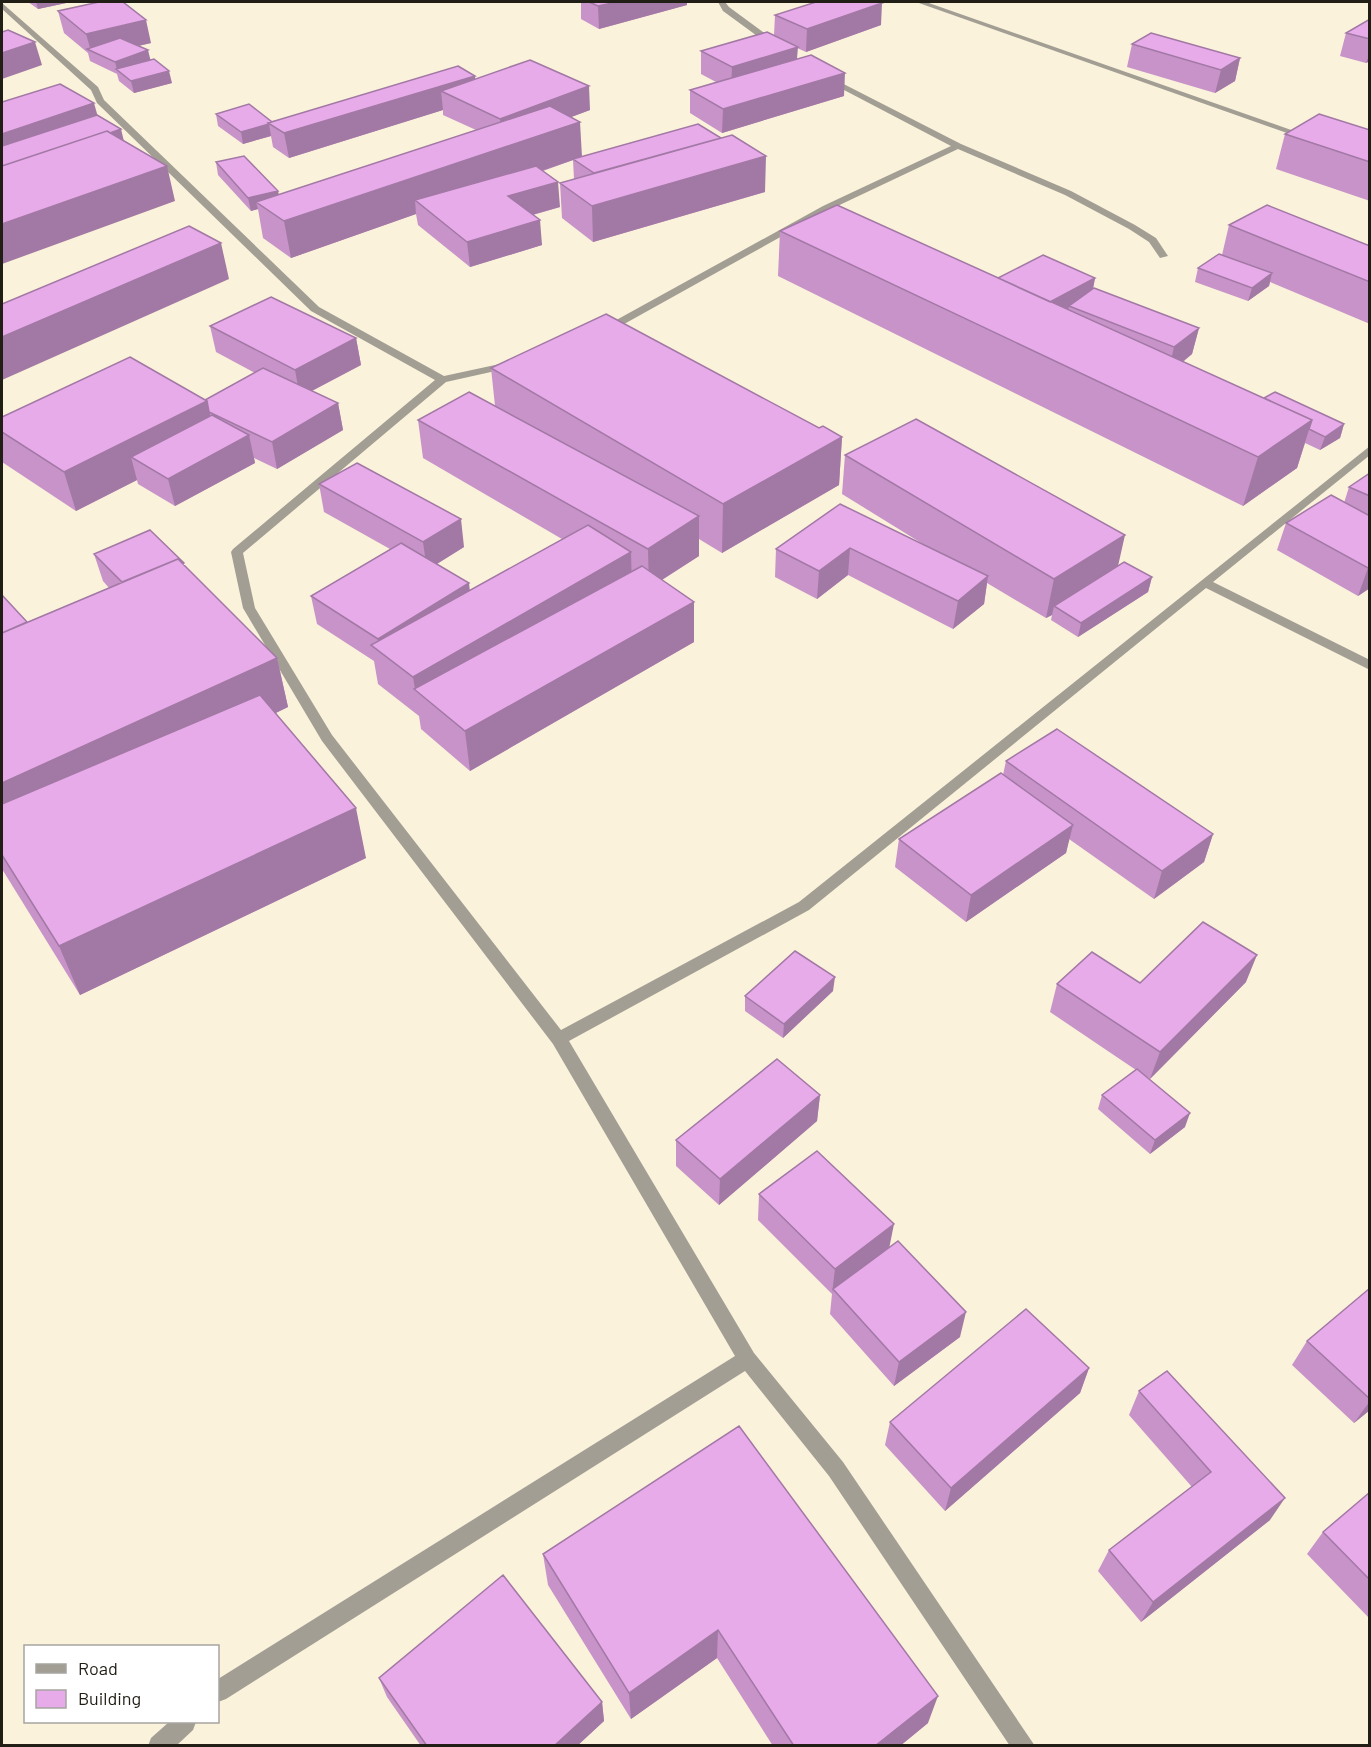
<svg xmlns="http://www.w3.org/2000/svg" width="1371" height="1747" font-family="Barlow,sans-serif">
	<style>
		.lines { fill: none; stroke-linecap: round; stroke-linejoin: round }
		.minor { fill: #a29e94; fill-rule: evenodd }
		.wall { fill: #c793c9 }
		.shaded-wall { fill: #a278a4 }
		.building { fill: #e7abea; stroke: #a278a4; stroke-width: 1.5 }
	</style>
	<rect width="100%" height="100%" fill="#faf2da"/>
	<g class="lines">
		<path class="minor" d="M718 2H725L729 7 778 43V47H772L723 11Z
			M916 2H926L1311 137 1304 139Z
			M2 3 98 87 104 100 319 307 444 376 509 362 514 365 513 367 446 382 243 553 255 608 332 735 561 1030 799 902 1370 446V455L1213 582 1370 660V670L1206 588 809 910 569 1041 754 1353 843 1462 1035 1746H1010L829 1476 745 1371 226 1699 218 1702V1679L735 1356 553 1044 322 741 243 608 231 552 233 549 435 380 311 311 97 103 91 90 2 9Z
			M826 75 961 144 1071 191 1135 225 1156 238 1168 256 1160 258 1149 242 1129 229 1065 195 958 149 829 210 608 333H600V329L823 206 951 146 823 79 822 77Z
			M169 1722H196L193 1730 176 1746H148L151 1738Z"/>
	</g>
	<path class="wall" d="M28 2H71L38 9Z
		M581 2H687V5L599 29 581 19Z
		M58 11 151 43 138 46 172 83 134 93 119 81 117 74 90 61 88 53 64 33Z
		M775 15 881 25 806 52 797 48V59L844 96 722 133 690 113V90L716 82 701 74V51L774 35Z
		M1370 19V61L1366 63 1340 56 1346 33Z
		M1132 44 1240 58 1235 81 1215 93 1127 67Z
		M475 76V79L590 110 571 117 582 157 765 192 593 242 562 218 560 183 574 179 573 160 543 171 560 207 533 215 542 245 470 267 418 225 416 214 291 258 263 238 258 209 251 211 218 175 216 162 279 195 476 130 443 115V110L289 158 273 147 271 136 243 144 218 126 216 114 272 121Z
		M1370 130V201L1276 169 1285 134Z
		M1229 225 1370 246V324L1270 282 1269 286 1248 301 1195 282 1198 268 1222 255Z
		M780 231 998 278H1095L1093 290 1199 328 1192 354 1183 362 1264 398 1344 424 1340 438 1320 450 1305 443 1297 468 1243 506 778 276Z
		M210 326 356 338 361 365 312 391 338 403 343 430 277 469 254 458 255 463 175 506 138 484 137 480 76 511 2 462V417L205 400 255 373 216 352Z
		M491 368 819 428 842 437 839 485 722 553 699 539V556L662 580 694 602V642L470 771 421 729 419 716 378 684 374 661 317 624 311 596 390 549 324 512 319 484 464 547 437 564 470 590 562 539 423 458 418 420 495 406Z
		M845 455 1118 566 1152 577 1148 592 1078 637 1051 620 1052 615 1046 618 987 583 984 604 953 629 848 575 817 599 775 577 776 549 840 504 931 549 842 494Z
		M1370 473V588L1358 596 1277 550 1286 523 1344 503 1349 487Z
		M94 554 184 563V566L277 658 288 707 276 713 366 858 80 995 2 869V855L27 622 109 588 103 581Z
		M1006 761 1213 834 1204 862 1154 899 1069 839 1066 853 966 922 895 867 899 839 1003 775Z
		M1246 982 1150 1079 1144 1075 1185 1127 1150 1154 1098 1109 1102 1095 1136 1070 1050 1012 1057 984Z
		M833 991 783 1038 745 1011V996Z
		M820 1095 817 1121 719 1205 676 1166V1140Z
		M759 1194 890 1248 960 1337 894 1386 830 1314 832 1294 758 1220Z
		M1370 1288V1410L1354 1423 1292 1365 1307 1341Z
		M1089 1368 1080 1393 945 1511 885 1445 890 1422Z
		M1139 1391 1270 1520 1141 1622 1098 1571 1109 1550 1192 1487 1129 1415Z
		M1370 1492V1619L1307 1554 1323 1532Z
		M543 1554 928 1723 900 1746H773L717 1658 631 1719 548 1585Z
		M379 1678 602 1702 604 1721 577 1746H421L387 1697Z"/>
	<path class="shaded-wall" d="M36 2H71L38 9Z
		M617 2H687V5L599 29 598 6Z
		M882 3 881 25 806 52 807 29Z
		M146 20 151 43 99 55 91 51 86 34Z
		M35 42 42 65 2 79V53Z
		M798 47 796 70 731 90 732 67Z
		M148 50 151 62 117 70 115 62Z
		M1370 53V61L1366 63Z
		M1240 58 1235 81 1215 93 1221 70Z
		M169 71 172 83 134 93 131 81Z
		M845 73 844 96 722 133 723 109Z
		M475 76 477 99 441 91 443 110 289 158 284 133Z
		M589 86 590 110 502 143 500 119Z
		M94 103 103 135 121 129 127 154 2 196V134Z
		M580 122 582 157 427 210 415 200 416 214 291 258 284 221Z
		M269 124 271 136 243 144 241 132Z
		M766 156 765 192 593 242 592 206Z
		M167 166 175 201 2 264V224Z
		M558 182 560 207 510 221 508 196Z
		M278 191 281 203 256 202 258 209 251 211 248 198Z
		M540 220 542 245 470 267 467 242Z
		M221 243 229 279 2 380V337Z
		M1272 273 1269 286 1248 301 1252 288Z
		M1095 278 1090 303 1069 306 1067 316 1046 304Z
		M1199 328 1192 354 1168 373 1174 347Z
		M356 338 361 365 300 397 295 370Z
		M207 401 216 440 131 457 137 480 76 511 64 472Z
		M338 403 343 430 277 469 272 442Z
		M1312 420 1297 468 1243 506 1258 457Z
		M1344 424 1340 438 1320 450 1325 437Z
		M249 435 255 463 175 506 168 479Z
		M842 437 839 485 722 553 723 504Z
		M699 516V556L649 588 648 549Z
		M461 519 464 547 427 570 423 542Z
		M1125 535 1116 575 1054 606 1052 615 1046 618 1054 579Z
		M850 548 848 575 817 599 819 571Z
		M631 552 632 591 415 689 413 677Z
		M1370 567V588L1358 596 1368 568Z
		M988 576 984 604 953 629 958 601Z
		M1152 577 1148 592 1078 637 1081 623Z
		M469 583 472 610 380 652 378 639Z
		M694 602V642L470 771 465 731Z
		M277 658 288 707 2 843V783Z
		M356 808 366 858 80 995 59 946Z
		M1073 825 1066 853 966 922 971 895Z
		M1213 834 1204 862 1154 899 1162 871Z
		M1257 955 1246 982 1150 1079 1160 1052Z
		M835 977 833 991 783 1038 784 1024Z
		M820 1095 817 1121 719 1205 720 1179Z
		M1190 1113 1185 1127 1150 1154 1155 1140Z
		M894 1224 889 1249 833 1289 832 1294 835 1269Z
		M966 1312 960 1337 894 1386 899 1362Z
		M1089 1368 1080 1393 945 1511 951 1488Z
		M1370 1401V1410L1354 1423Z
		M1285 1498 1270 1520 1141 1622 1153 1602Z
		M718 1630 717 1658 631 1719 629 1693Z
		M938 1696 928 1723 900 1746H875Z
		M602 1702 604 1721 577 1746H554Z"/>
	<path class="building" d="M99 2H123L146 20 86 34 58 11Z
		M589 2H617L598 6Z
		M816 2H879L882 3 807 29 775 15Z
		M1370 19V39L1346 33Z
		M8 30 35 42 2 53V32Z
		M767 32 798 47 732 67 701 51Z
		M1151 33 1240 58 1221 70 1132 44Z
		M120 38 148 50 115 62 87 49Z
		M811 55 845 73 723 109 690 90Z
		M154 59 169 71 131 81 116 69Z
		M530 60 589 86 500 119 441 91Z
		M458 66 475 76 284 133 268 123Z
		M60 84 94 103 2 134V102Z
		M249 104 272 122 268 123 269 124 241 132 216 114Z
		M550 106 580 122 284 221 256 202Z
		M1319 114 1370 130V162L1285 134Z
		M97 115 121 129 110 133 107 131 2 166V146Z
		M698 124 721 138 594 173 573 159Z
		M107 131 167 166 2 224V166Z
		M732 135 766 156 592 206 560 183Z
		M244 156 278 191 248 198 216 162Z
		M536 166 558 182 508 196 540 220 467 242 415 200Z
		M837 205 1312 420 1258 457 780 231Z
		M1267 205 1370 246V282L1229 225Z
		M189 226 221 243 2 337V304Z
		M1219 254 1272 273 1252 288 1198 268Z
		M1043 255 1095 278 1050 302 998 278Z
		M1094 288 1199 328 1174 347 1069 306Z
		M271 297 356 338 295 370 210 326Z
		M606 314 819 428 823 426 842 437 723 504 491 368Z
		M130 357 207 401 64 472 2 432V417Z
		M263 368 338 403 272 442 209 412 207 401 205 400Z
		M469 392 699 516 648 549 418 420Z
		M1275 392 1344 424 1325 437 1309 429 1312 420 1264 398Z
		M212 415 249 435 168 479 131 457Z
		M916 419 1125 535 1054 579 845 455Z
		M357 463 461 519 423 542 319 484Z
		M1370 473V496L1349 487Z
		M1331 495 1370 516V567L1368 568 1286 523Z
		M840 504 988 576 958 601 850 548 819 571 776 549Z
		M588 525 631 552 413 677 371 645Z
		M150 530 184 563 183 564 178 559 122 582 94 554Z
		M401 543 469 583 378 639 311 596Z
		M178 559 277 658 2 783V633Z
		M1124 562 1152 577 1081 623 1054 606Z
		M642 566 694 602 465 731 414 689Z
		M2 595 27 622 2 633Z
		M260 695 356 808 59 946 2 855V804Z
		M1057 729 1213 834 1162 871 1006 761Z
		M1001 773 1073 825 971 895 899 839Z
		M1203 922 1257 955 1160 1052 1057 984 1092 952 1140 983Z
		M795 951 835 977 784 1024 745 996Z
		M777 1059 820 1095 720 1179 676 1140Z
		M1137 1069 1190 1113 1155 1140 1102 1095Z
		M817 1151 894 1224 835 1269 759 1194Z
		M898 1241 966 1312 899 1362 833 1289Z
		M1370 1288V1399L1307 1341Z
		M1026 1309 1089 1368 951 1488 890 1422Z
		M1167 1371 1285 1498 1153 1602 1109 1550 1211 1472 1139 1391Z
		M739 1426 938 1696 875 1746H794L718 1630 629 1693 543 1554Z
		M1370 1492V1580L1323 1532Z
		M503 1575 602 1702 554 1746H427L379 1678Z"/>
	<rect width="1371" height="1747" fill="none" stroke="#211e15" stroke-width="6"/>
	<rect x="24" y="1645" width="195" height="78" fill="#ffffff" stroke="#a6a5a1" stroke-width="1.5"/>
	<rect x="36" y="1664" width="30" height="9" fill="#a29e94" stroke="#a6a5a1" stroke-width="1.5"/>
	<text x="78" y="1675" font-size="18" fill="#211e15">Road</text>
	<rect x="36" y="1690" width="30" height="18" fill="#e7abea" stroke="#a6a5a1" stroke-width="1.5"/>
	<text x="78" y="1705" font-size="18" fill="#211e15">Building</text>
</svg>
